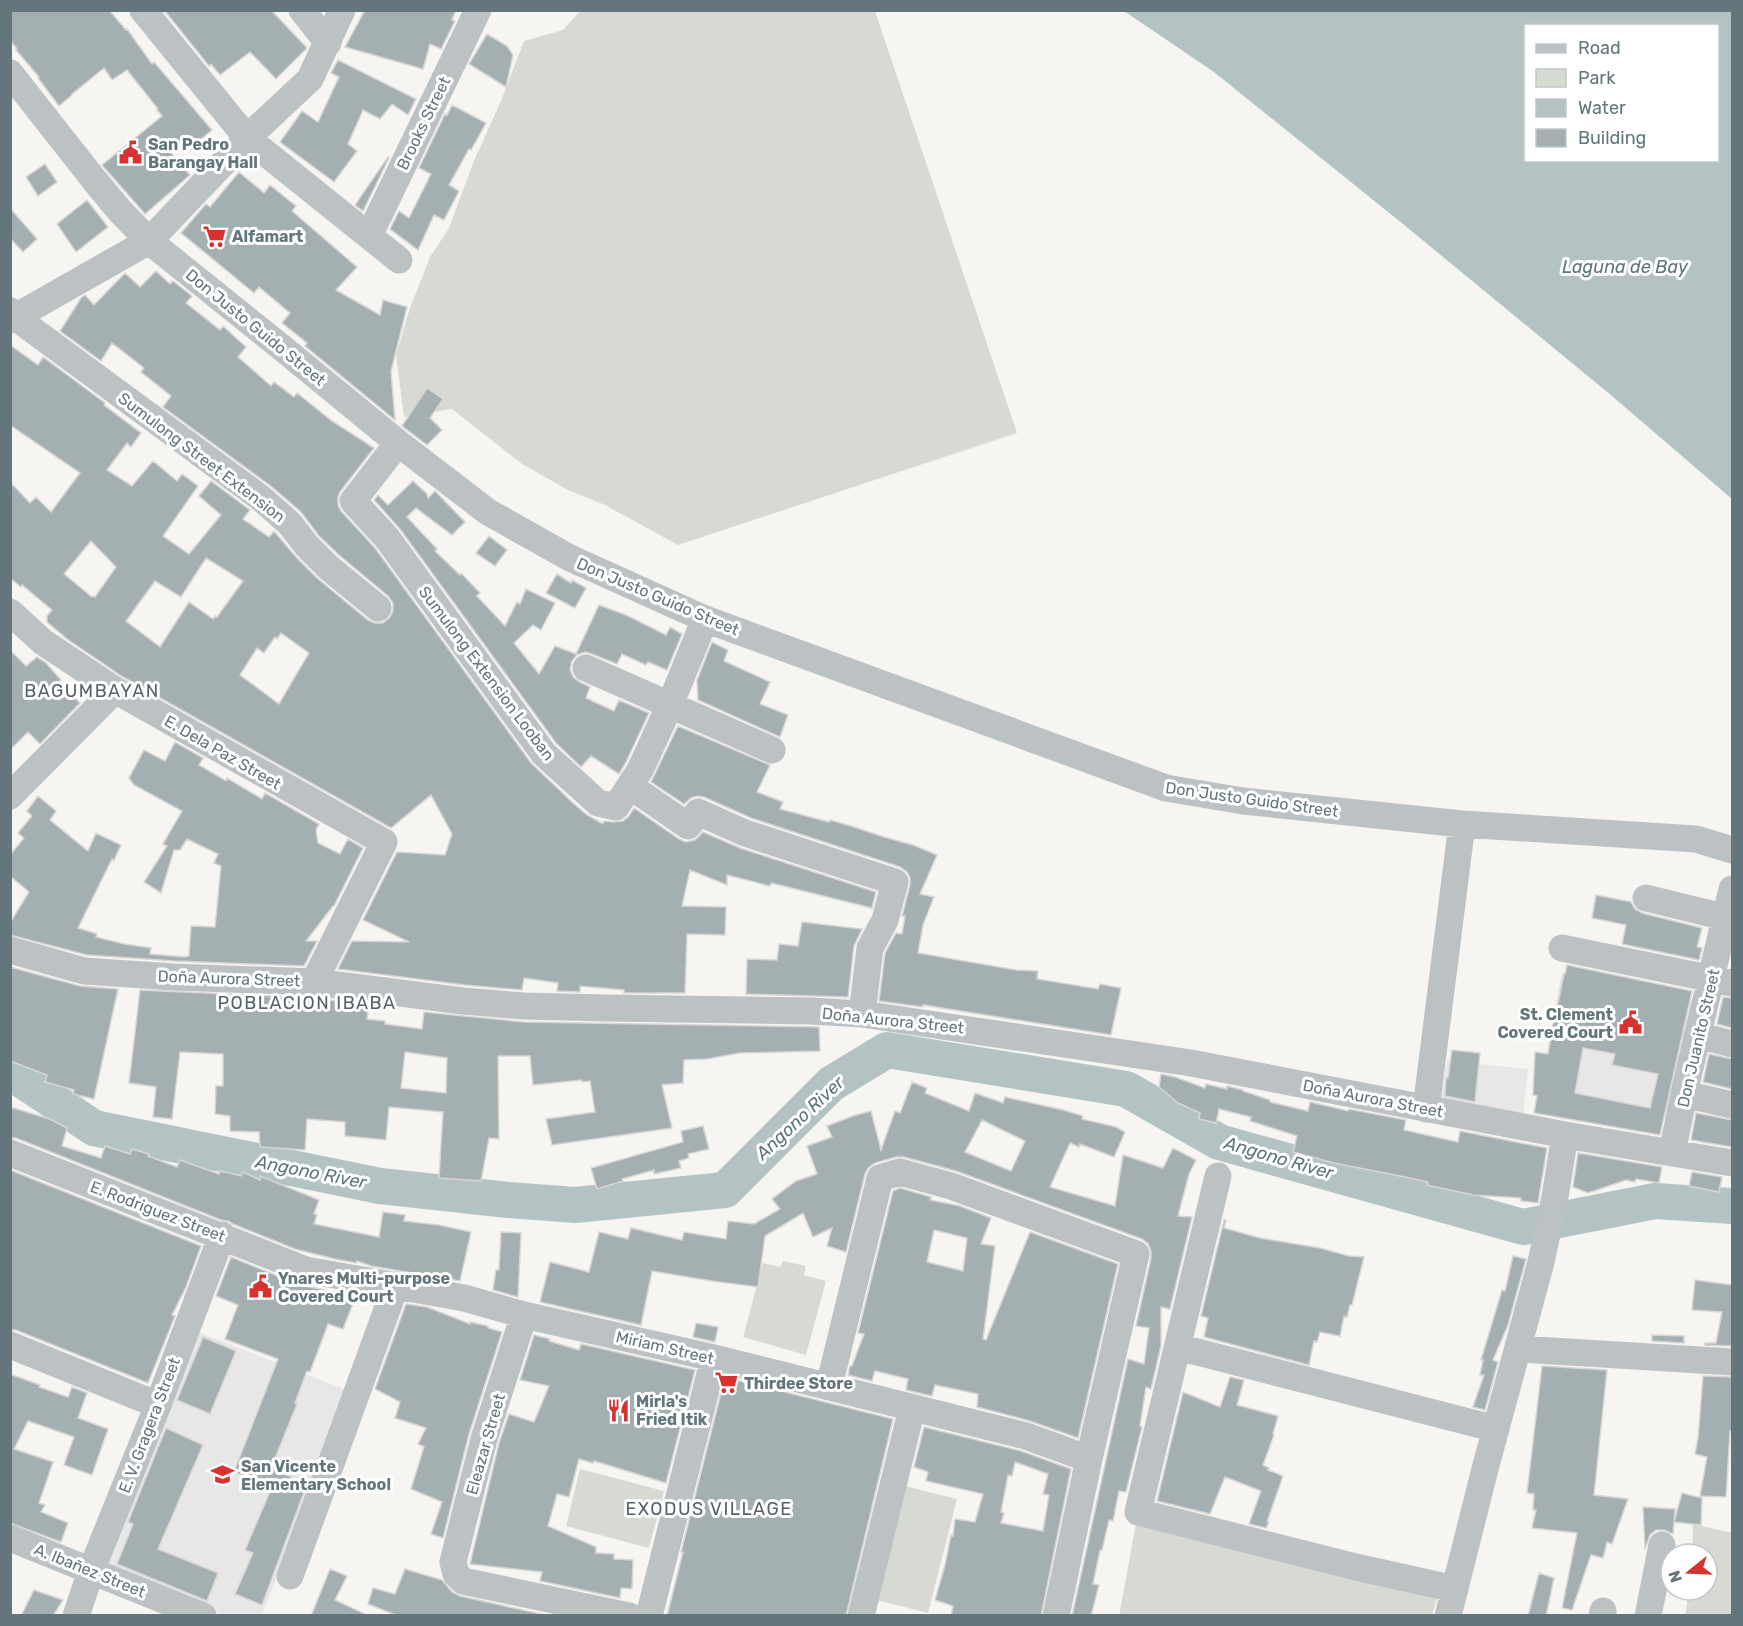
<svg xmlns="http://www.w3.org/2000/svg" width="1743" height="1626" font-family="Rubik,sans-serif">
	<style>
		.built { fill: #e6e7e6 }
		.green { fill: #d7dad2 }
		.water { fill: #b3c3c4; fill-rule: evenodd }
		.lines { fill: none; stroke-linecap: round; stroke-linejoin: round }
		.river { stroke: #b3c3c4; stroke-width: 36 }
		.building { fill: #a4afb1; stroke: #d7d6d5; stroke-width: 1.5; fill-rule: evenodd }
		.minor { stroke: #bcc2c4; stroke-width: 27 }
		.labels { text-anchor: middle; stroke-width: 6; stroke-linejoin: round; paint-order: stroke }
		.street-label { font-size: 16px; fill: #62767b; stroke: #fff }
		.poi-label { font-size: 16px; font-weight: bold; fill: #62767b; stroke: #fff; text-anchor: start }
		.water-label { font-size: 18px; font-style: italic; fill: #5d7677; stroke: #fff }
		.neighbourhood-label { font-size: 18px; letter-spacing: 1.5px; fill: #546367; stroke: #fff }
	</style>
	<rect width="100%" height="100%" fill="#f6f5f2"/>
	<path class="built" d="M1562 972 1695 1000 1670 1113 1541 1085Z
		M1447 1061 1528 1069 1523 1115 1440 1103Z
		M191 1329 349 1391 262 1615H223L96 1560Z"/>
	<path class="green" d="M580 11H875L1017 433 678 545 605 505 568 490 522 464 452 409 404 417 396 355 410 308 430 257 449 228 473 163 501 101 524 41 563 30Z
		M783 1261 806 1266 804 1275 826 1281 806 1355 743 1337 763 1263 780 1267Z
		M580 1469 664 1491 649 1548 566 1526Z
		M897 1484 957 1499 928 1613 869 1598Z
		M1138 1513 1437 1599 1432 1615 1119 1616Z
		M1693 1524 1732 1533V1615L1685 1616 1689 1590H1707V1554H1692Z"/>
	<path class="water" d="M1124 11H1732V499L1612 396 1403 224 1214 72ZM1526 26H1718V160H1526Z"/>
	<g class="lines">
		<path class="river" d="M10 1072 94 1128 380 1186 508 1200 575 1205 725 1190 831 1084 887 1050 1126 1089 1219 1142 1523 1227 1655 1201 1732 1206"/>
	</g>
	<path class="building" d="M10 10H109L126 30 127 29 152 64 154 62 212 130 200 140 165 146 190 175 145 214 102 165 162 116 157 110 158 109 127 70 112 80 104 68 72 94V95L59 106 38 78 39 77 16 50 17 49 10 40Z
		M164 10H271L307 48 276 79 250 52 220 75 211 64 209 66Z
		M365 10H456L452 20 455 21 441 49 430 44 423 69 345 47Z
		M487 34 507 46 513 55 506 87 469 64Z
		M338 60 416 99 408 115 392 104 380 119 363 110 348 144 357 151 334 182 280 142 302 111 318 122 339 77 331 73Z
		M452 105 486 123 471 150 469 149 449 185 459 191 444 220 434 215 418 250 390 229 399 211 409 218 431 174 419 168 445 114 447 115Z
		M388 157 389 158 363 211 355 205Z
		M45 164 57 182 38 196 26 177Z
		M239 172 264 193 270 185 296 206 292 211 357 267 336 290 380 315 383 300 407 307 391 371 395 420 305 346 307 343 282 323 290 313 259 287 254 293 181 233 206 204 210 207Z
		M87 200 108 227 76 252 57 224Z
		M10 208 37 239 23 252 10 238Z
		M156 271 170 284 173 281 192 296 186 303 220 330 223 326 246 347 238 357 271 386 274 382 294 397 297 393 332 421 374 448 340 492 338 497V505L341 511 375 548 531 763 573 803 587 815 603 824 604 821 613 822 623 821 629 816 634 808 679 839 686 842 695 840 703 832 740 848 876 892 872 908 771 883 770 886 727 875V885L690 870 682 906 726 907 725 935 687 934 685 993H624V990L580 986V992L557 991 558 983 524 978 522 990 465 985 338 969 352 941 409 942 363 920 397 852 445 855 452 834 431 795 391 828 123 677 67 639 47 622V616L52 610 22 585 21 587 10 578V482L30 503 36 497 51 512 80 473 10 425V345L38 365 43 357 105 403 104 405 141 433 131 447 127 443 107 470 132 486 153 461 177 481 182 474 198 486 163 536 189 554 221 515 199 496 211 481 250 510 243 519 269 537 274 531 296 557 317 578 368 620 375 623H383L390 617 393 611V603L388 596 339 555 319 536 301 512 272 487 163 407 171 396 141 372 144 368 112 343 101 361 60 331 81 298 85 295 94 305 125 273 140 287ZM91 541 116 567 95 597 93 596 92 597 64 574ZM206 558 243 581 217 617 215 616 213 619 189 602 160 647 126 621 155 581 181 597ZM281 633 309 653 279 704 240 675 257 648 264 653 275 637 277 639Z
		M427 388 443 399 430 418 442 430 427 445 402 426Z
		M413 481 427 494 428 498 435 491 437 493 465 522 452 535 416 508 407 517 437 549 435 551 460 575 461 573 480 593 477 596 505 626 517 602 520 604 526 589 555 603 541 630 533 625 514 643 539 674 555 646 576 654 599 605 626 615 666 635 670 627 682 634 667 670 648 662 646 665 622 654 617 664 592 654 585 652 577 655 572 661 570 669 573 677 580 682 590 687 586 698 614 711 619 700 649 713 626 762 619 774 591 756 581 767 556 743 400 529 374 500 378 495 388 505Z
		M489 536 507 550 495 566 476 553Z
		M557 574 571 583 572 580 586 588 575 608 546 593Z
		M712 642 728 650 724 661 770 682 760 704 788 715 780 737 698 700 697 680Z
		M10 650 26 666 37 657 46 663 61 680 59 682 80 703 40 744 28 732 10 750Z
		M678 726 770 765 757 792 783 802 780 809 829 822 830 820 851 826 884 837 913 845 937 855 920 894 934 897 923 925 918 953 1016 970 1038 971 1037 979 1098 989 1100 984 1121 988 1111 1035 923 1005V1007L879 1001 885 953 896 933 902 934 905 916H902L910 885V878L907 872 900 867 751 818 704 797 697 796 691 798 684 804 651 782Z
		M175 742 203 758 199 765 226 781 227 778 262 799 265 793 319 824 316 830 318 843 340 854 348 839 363 848 334 906H333L306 941H317L304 966 175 961 87 955 10 935V923L29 892 10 876V855L24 838 18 833 32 816 27 811 38 796 56 811 50 820 88 851 96 833 121 845 114 860 112 859 78 928 97 934 96 937 124 944 151 948 150 954 185 957 189 956 191 926 215 927 221 866 214 863 218 854 187 839 180 850H174L161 893 144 882 167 846 163 844 182 811 134 785 129 778 144 750 165 761Z
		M1596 895 1631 902 1635 909 1642 913 1702 928 1697 947 1702 948 1699 960 1622 944 1626 925 1592 918Z
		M802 922 862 929 854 946 848 997 746 994 747 959 777 960 779 944 798 946Z
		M1567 965 1692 991 1660 1135 1534 1113 1537 1096 1533 1095 1535 1052 1548 1054 1556 1007 1557 1008 1564 974H1565ZM1583 1048 1615 1054 1612 1065 1658 1074 1650 1108 1575 1093Z
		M10 967 80 986 118 989 94 1099 73 1094 74 1090 45 1082 47 1075 10 1061Z
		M140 990 313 998 369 1005 367 1019 385 1021V1024L422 1029 424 1012 524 1022 819 1027 820 1051 740 1053 707 1059 684 1060 683 1083 662 1085 672 1128 552 1145 546 1119 595 1112 590 1081 582 1082V1080L533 1085 530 1056H498L499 1139 489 1138 481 1181 439 1178 443 1112 389 1107 386 1140 345 1136V1122L307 1119 305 1150 260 1147 259 1132 230 1131V1116L215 1114 216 1086H223V1054L180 1052 172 1119 153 1117 156 1087 129 1083ZM405 1052 447 1058 446 1093 401 1088Z
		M1723 997 1732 998V1028L1717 1024Z
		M1452 1050 1480 1053 1475 1102 1445 1096 1446 1078H1448Z
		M1709 1054 1732 1059V1089L1703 1082Z
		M1161 1074 1175 1077 1205 1088 1206 1084 1227 1089V1086L1243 1090V1091L1270 1100V1102L1308 1111 1310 1102 1348 1111 1349 1109 1406 1120 1404 1130 1458 1142 1460 1131 1547 1148 1538 1203 1521 1201V1198L1473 1195 1427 1185 1428 1182 1410 1178 1334 1163 1293 1152 1297 1136 1250 1121 1251 1117 1219 1109 1216 1123 1199 1119 1200 1113 1178 1103 1159 1087Z
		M912 1082 927 1088 925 1093 969 1111 975 1093 1003 1103 1005 1097 1063 1110 1083 1116 1082 1119 1116 1127 1125 1132 1114 1157 1080 1144 1079 1147 1070 1143 1050 1187 1115 1206 1123 1155 1163 1168 1173 1148 1196 1160 1189 1174 1178 1216 1192 1217 1170 1309 1161 1307V1346L1151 1389 1146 1387 1140 1426 1142 1427 1126 1492 1119 1491 1113 1521 1109 1520 1102 1550H1100L1093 1584 1099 1585 1091 1616H1072L1128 1359 1144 1364 1149 1328 1136 1326 1151 1258V1251L1148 1244 1142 1239 956 1171 904 1157H896L875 1163 868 1168 865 1174 846 1252 827 1246 832 1228 813 1237 803 1213 765 1236 758 1287 712 1281 652 1271 641 1325 540 1302 550 1262 589 1272 599 1232 628 1239 631 1228 682 1240 684 1232 726 1239 728 1221 754 1224 780 1209 772 1199 796 1181 817 1174 807 1146 832 1137 827 1126 853 1116 871 1111 881 1150 895 1111 900 1113ZM982 1120 1025 1141 1011 1171 965 1152Z
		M10 1107 50 1119 67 1128 62 1146 101 1158 105 1146 130 1154 132 1149 149 1154 148 1156 177 1167 180 1160 219 1174 220 1171 241 1176 243 1172 260 1180V1176L319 1200 314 1214 317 1215 314 1224 379 1237 383 1212 405 1215 404 1221 439 1225 471 1232 460 1281 371 1266 357 1261 356 1263 335 1259 295 1249 233 1224 228 1221 221 1220 16 1138H10Z
		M1696 1113 1732 1120V1147L1691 1140Z
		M703 1126 709 1149 688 1154 689 1158 679 1161 681 1168 654 1174V1170L622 1179 623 1181 597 1189 591 1168 683 1142 681 1131Z
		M1578 1153 1662 1167 1659 1183 1636 1179 1635 1182 1626 1180 1588 1193 1573 1187Z
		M10 1170 201 1246 186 1287 172 1315 175 1316 148 1383 16 1330H10Z
		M1692 1172 1722 1177 1719 1192 1689 1186Z
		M900 1188 931 1197 930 1200 960 1206 991 1218 981 1244 995 1246 983 1339 986 1340 1030 1232 1118 1264 1078 1438 1030 1421 977 1407 978 1394 935 1385 932 1396 906 1390 908 1379 875 1371 872 1381 848 1375 850 1366H852L864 1334 858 1333 893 1191ZM934 1230 967 1238 963 1271 927 1262Z
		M1224 1220H1226L1224 1228 1260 1238 1320 1248 1349 1256 1364 1257 1352 1305H1350L1347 1317 1344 1316 1340 1336 1320 1332 1317 1342 1314 1341 1309 1365 1204 1337 1208 1318 1201 1316Z
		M501 1232 521 1233 518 1297 493 1290 496 1270H499Z
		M1513 1256 1526 1259 1508 1325 1493 1360 1498 1362 1485 1410 1473 1407 1484 1375H1480L1483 1360H1481L1502 1290 1505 1291Z
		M231 1257 300 1285 356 1296 343 1329 328 1324 310 1372 307 1371 295 1403 297 1404 271 1468 307 1484 262 1605 235 1594 253 1553 245 1550 272 1487 234 1472 278 1359 225 1339 238 1305 216 1296Z
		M1695 1280 1732 1285V1346L1705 1345V1343H1716L1722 1312 1692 1310Z
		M406 1304 427 1307 470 1324V1322L488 1326V1328L502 1332 469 1434 443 1538 431 1534 442 1502 411 1489 424 1447 418 1444 426 1428 395 1418 400 1402 375 1389Z
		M696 1323 718 1327 715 1342 693 1337Z
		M534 1335 550 1339 549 1341 579 1350 581 1344 695 1370 666 1483 594 1461 593 1463 579 1459 569 1497 557 1494 548 1526 596 1547V1553L614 1554V1559L633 1560 632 1589 621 1588 620 1598 540 1581 542 1572 470 1564 499 1443 509 1414 534 1422 549 1386 520 1380Z
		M1652 1335 1684 1336V1343L1652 1341Z
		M203 1337 236 1351 210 1414 177 1400Z
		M1542 1366 1607 1370 1594 1495 1628 1499 1612 1544 1607 1542 1603 1558 1591 1555 1572 1610 1562 1608 1577 1533 1532 1528 1536 1510H1533L1534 1494 1527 1493Z
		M10 1374 40 1385 39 1387 68 1397 72 1387 87 1393 78 1418 108 1429 92 1475 64 1465 74 1437 28 1421 14 1449 53 1462 39 1503 45 1505 41 1512 68 1523 61 1542 10 1523Z
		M1703 1376 1732 1377V1431H1730L1726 1497 1700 1496 1707 1457 1695 1454 1698 1438Z
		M725 1377 893 1419 846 1616H667L683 1552H681Z
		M1230 1377 1244 1380 1237 1405 1278 1416 1273 1434 1274 1435 1263 1465 1269 1468 1268 1470 1283 1476 1267 1522H1269L1266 1528 1249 1524 1261 1491 1225 1477 1210 1514 1157 1501 1183 1392 1220 1407Z
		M924 1427 1021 1451 1071 1469 1041 1616H951L953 1606 935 1600 945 1565 951 1535 953 1536 955 1519 975 1522 983 1494 926 1481 928 1472 914 1467ZM1015 1462 1048 1474 1043 1494 1049 1495 1043 1531 1001 1523 1004 1513 1001 1512 1008 1475 1012 1476Z
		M166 1428 203 1445 158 1549 218 1573 207 1601 117 1564 133 1524 128 1522Z
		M1682 1493 1702 1498 1701 1525 1674 1522Z
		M1643 1507 1675 1509 1673 1534 1664 1530H1656L1650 1535 1645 1549Z
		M330 1569 347 1576 335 1600 369 1616H311Z
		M405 1569 442 1580 452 1592 460 1596 550 1616H398L368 1604 373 1588 395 1594Z
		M1539 1573 1554 1578 1546 1616H1528Z
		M34 1590 63 1600 53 1616H21Z"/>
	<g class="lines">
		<path class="minor" d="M143 10 247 138 399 260
			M302 10 328 43
			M10 73 95 181 120 211 149 241 281 347 398 443 488 512 570 558 705 619 1166 788 1243 801 1462 824 1696 839 1732 850
			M369 236 478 10
			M10 311 15 317 262 499 290 524 307 546 328 567 378 608
			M10 320 149 241 247 138 310 79 342 10
			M398 443 353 501 387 538 544 754 598 803 616 807 640 770 670 705 705 619
			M10 612 43 642 115 690 384 842 314 982
			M586 668 772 750
			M630 786 688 826 698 812 745 833 895 882 885 920 870 948 862 1014
			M10 796 115 690
			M1646 898 1732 919
			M1562 948 1732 983
			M10 950 84 971 174 977 314 982 463 1001 524 1006 605 1008 811 1011 862 1014 1191 1063 1565 1135 1732 1163
			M1697 1035 1732 1044
			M1684 1094 1732 1105
			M1426 1109 1462 824
			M10 1153 306 1270 464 1298 524 1315 714 1358 1026 1436 1089 1459
			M1672 1153 1685 1089 1732 889
			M1218 1176 1138 1512 1356 1567 1455 1589
			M524 1315 484 1439 453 1562 456 1574 463 1581 629 1616
			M10 1345 158 1405
			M1178 1347 1496 1429
			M1519 1349 1732 1362
			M829 1386 880 1178 900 1172 951 1186 1136 1254 1089 1459 1056 1616
			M10 1538 203 1616
			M290 1576 396 1285
			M76 1616 91 1571 158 1405 222 1235
			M649 1616 714 1358
			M861 1616 912 1408
			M1448 1616 1485 1469 1541 1262 1555 1197 1565 1135
			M1602 1616 1603 1611
			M1648 1616 1662 1545"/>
	</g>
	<defs>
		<symbol id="civic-bare" viewBox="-9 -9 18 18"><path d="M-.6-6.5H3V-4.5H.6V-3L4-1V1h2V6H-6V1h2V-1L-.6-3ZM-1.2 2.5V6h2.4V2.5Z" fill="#d73230" stroke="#fff" stroke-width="2.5" paint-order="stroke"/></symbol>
		<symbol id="supermarket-bare" viewBox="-9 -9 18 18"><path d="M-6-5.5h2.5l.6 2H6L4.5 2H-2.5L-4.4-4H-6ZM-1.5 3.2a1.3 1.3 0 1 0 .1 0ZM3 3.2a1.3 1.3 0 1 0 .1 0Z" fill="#d73230" stroke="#fff" stroke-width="2.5" paint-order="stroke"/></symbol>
		<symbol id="restaurant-bare" viewBox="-9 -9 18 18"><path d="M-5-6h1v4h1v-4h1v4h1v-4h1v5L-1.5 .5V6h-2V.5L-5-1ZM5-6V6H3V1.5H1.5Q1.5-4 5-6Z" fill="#d73230" stroke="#fff" stroke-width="2.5" paint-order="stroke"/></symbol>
		<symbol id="school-bare" viewBox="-9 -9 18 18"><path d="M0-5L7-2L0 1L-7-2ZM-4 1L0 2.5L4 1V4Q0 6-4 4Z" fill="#d73230" stroke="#fff" stroke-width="2.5" paint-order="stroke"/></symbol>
	</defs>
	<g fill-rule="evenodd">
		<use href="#civic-bare" x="114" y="136" width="33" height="33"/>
		<use href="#supermarket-bare" x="198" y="220" width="33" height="33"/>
		<use href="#civic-bare" x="1614" y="1006" width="33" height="33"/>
		<use href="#civic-bare" x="244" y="1270" width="33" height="33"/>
		<use href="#supermarket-bare" x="710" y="1366" width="33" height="33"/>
		<use href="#restaurant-bare" x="602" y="1394" width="33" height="33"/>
		<use href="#school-bare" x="206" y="1458" width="33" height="33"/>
	</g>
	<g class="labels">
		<g class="street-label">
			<text transform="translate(423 123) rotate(-64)" y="6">Brooks Street</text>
			<text transform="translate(256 327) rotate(39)" y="6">Don Justo Guido Street</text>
			<text transform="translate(202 457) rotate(37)" y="6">Sumulong Street Extension</text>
			<text transform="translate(658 596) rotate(23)" y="6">Don Justo Guido Street</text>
			<text transform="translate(487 673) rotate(53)" y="6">Sumulong Extension Looban</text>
			<text transform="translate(223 752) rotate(30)" y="6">E. Dela Paz Street</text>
			<text transform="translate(1252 799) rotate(8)" y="6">Don Justo Guido Street</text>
			<text transform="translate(229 978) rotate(2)" y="6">Doña Aurora Street</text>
			<text transform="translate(893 1020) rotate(6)" y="6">Doña Aurora Street</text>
			<text transform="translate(1698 1038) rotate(-77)" y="6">Don Juanito Street</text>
			<text transform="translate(1373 1098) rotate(11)" y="6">Doña Aurora Street</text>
			<text transform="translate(158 1211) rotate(21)" y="6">E. Rodriguez Street</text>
			<text transform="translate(665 1347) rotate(13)" y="6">Miriam Street</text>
			<text transform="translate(149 1425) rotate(-69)" y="6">E. V. Gragera Street</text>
			<text transform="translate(485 1444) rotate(-74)" y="6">Eleazar Street</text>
			<text transform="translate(90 1570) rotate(22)" y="6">A. Ibañez Street</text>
		</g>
		<g class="poi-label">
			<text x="148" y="150">San Pedro<tspan x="148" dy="18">Barangay Hall</tspan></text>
			<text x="232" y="242">Alfamart</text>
			<text x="1613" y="1020" text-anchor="end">St. Clement<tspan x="1613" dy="18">Covered Court</tspan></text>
			<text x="278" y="1284">Ynares Multi-purpose<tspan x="278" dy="18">Covered Court</tspan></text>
			<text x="744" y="1389">Thirdee Store</text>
			<text x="636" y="1407">Mirla's<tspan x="636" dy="18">Fried Itik</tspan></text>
			<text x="241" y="1472">San Vicente<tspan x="241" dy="18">Elementary School</tspan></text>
		</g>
		<g class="water-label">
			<text x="1625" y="273">Laguna de Bay</text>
			<text transform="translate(800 1118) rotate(-43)" y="6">Angono River</text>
			<text transform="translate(1279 1158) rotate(16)" y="6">Angono River</text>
			<text transform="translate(311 1172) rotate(11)" y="6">Angono River</text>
		</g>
		<g class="neighbourhood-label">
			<text x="92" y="697">BAGUMBAYAN</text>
			<text x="307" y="1009">POBLACION IBABA</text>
			<text x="709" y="1515">EXODUS VILLAGE</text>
		</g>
	</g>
	<rect width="1743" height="1626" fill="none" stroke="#62767b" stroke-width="24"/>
	<rect x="1524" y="24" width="195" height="138" fill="#ffffff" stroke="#c0c8ca" stroke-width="1.5"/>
	<rect x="1536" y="44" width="30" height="9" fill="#bcc2c4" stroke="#c0c8ca" stroke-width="1.5"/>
	<text x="1578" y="54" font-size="18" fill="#62767b">Road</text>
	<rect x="1536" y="69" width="30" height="18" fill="#d7dad2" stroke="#c0c8ca" stroke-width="1.5"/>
	<text x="1578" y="84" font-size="18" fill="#62767b">Park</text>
	<rect x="1536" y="99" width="30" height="18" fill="#b3c3c4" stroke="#c0c8ca" stroke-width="1.5"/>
	<text x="1578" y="114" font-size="18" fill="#62767b">Water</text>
	<rect x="1536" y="129" width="30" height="18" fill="#a4afb1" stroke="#c0c8ca" stroke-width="1.5"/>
	<text x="1578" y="144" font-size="18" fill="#62767b">Building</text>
	<g transform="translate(1689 1572) rotate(252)"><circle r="28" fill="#ffffff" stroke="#c0c8ca" stroke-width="1.5"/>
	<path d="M0-4.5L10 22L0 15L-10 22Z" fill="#d73230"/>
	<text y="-9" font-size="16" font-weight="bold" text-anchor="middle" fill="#62767b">N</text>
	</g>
</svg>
